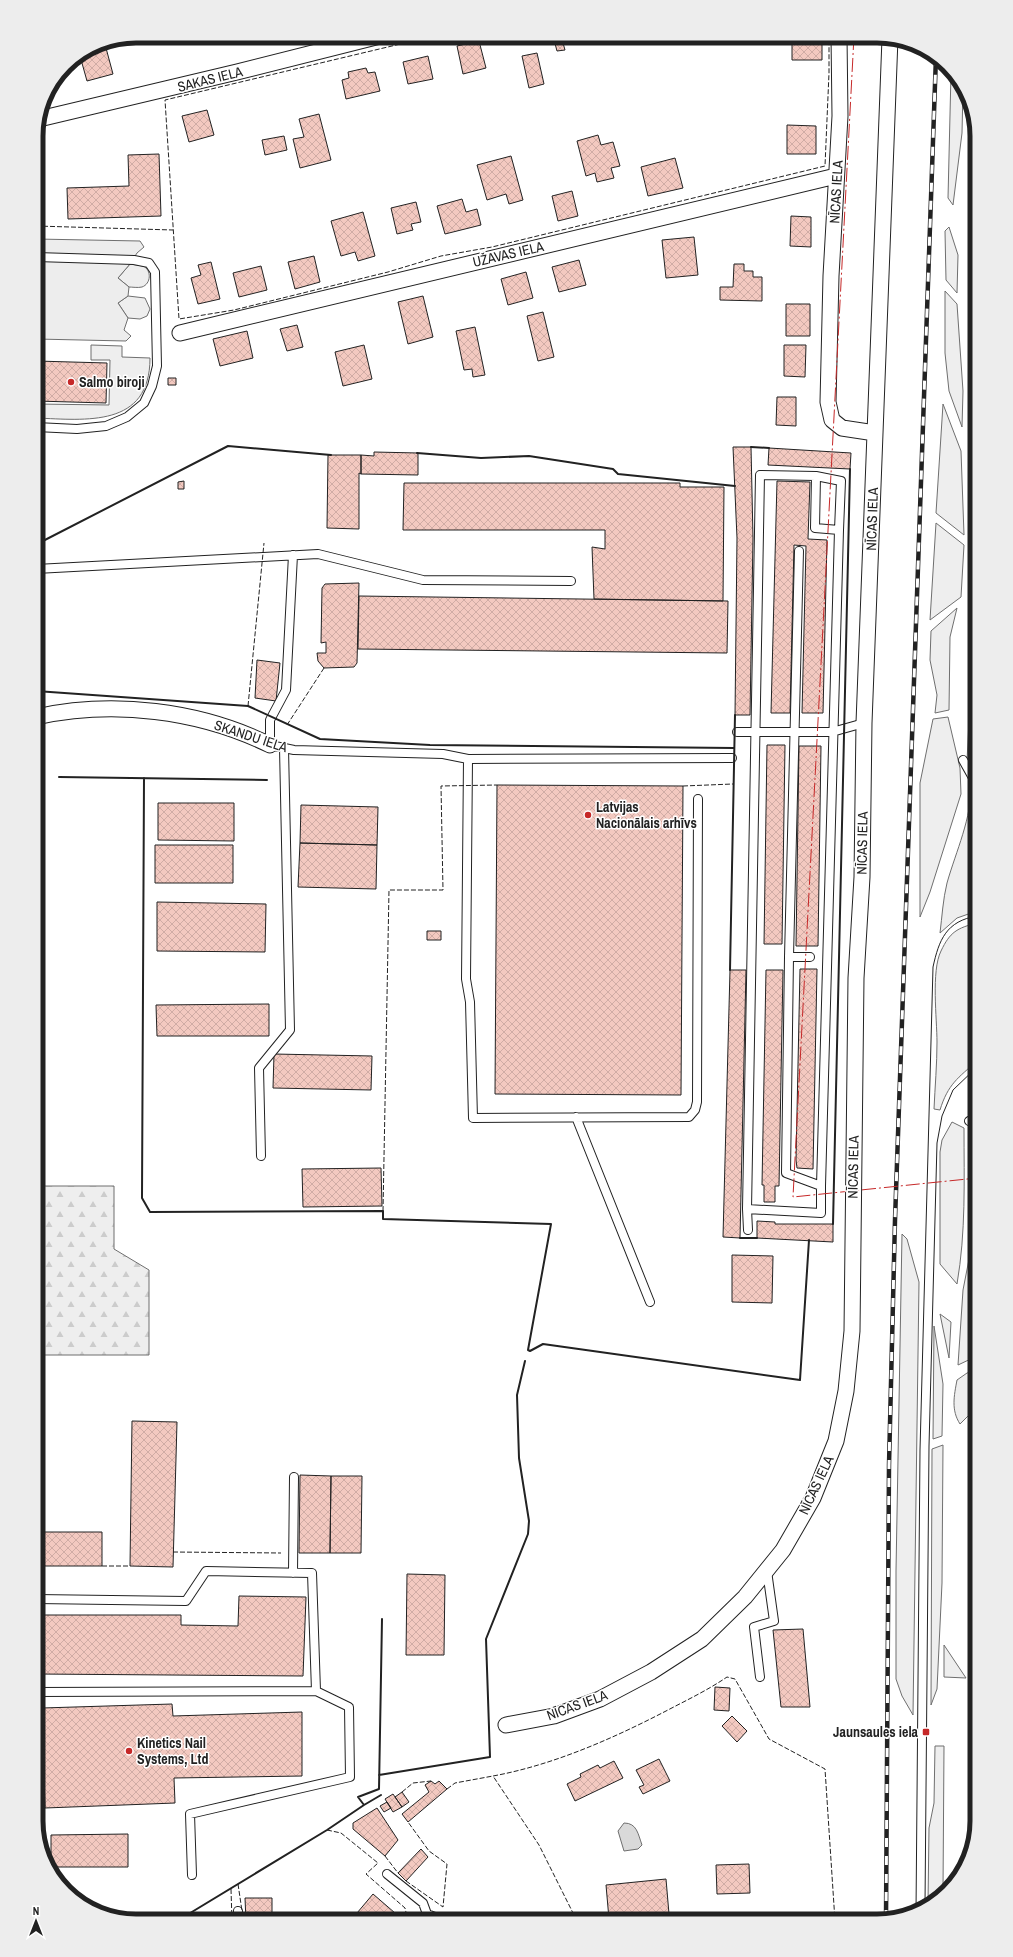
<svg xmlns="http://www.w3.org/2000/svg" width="1013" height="1957" font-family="'Archivo Narrow',sans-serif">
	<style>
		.green { fill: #eee; stroke: #6f6f6f }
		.forest { fill: url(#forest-firs); stroke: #6f6f6f }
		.parking { fill: #ededed; stroke: #6f6f6f }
		.water { fill: #d9d9d9; stroke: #6f6f6f }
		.building { fill: url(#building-cross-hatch); stroke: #222 }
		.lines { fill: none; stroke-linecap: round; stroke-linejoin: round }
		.service-casing { stroke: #222; stroke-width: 10 }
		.minor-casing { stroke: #222; stroke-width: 17 }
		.service { stroke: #fff; stroke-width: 8 }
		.minor { stroke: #fff; stroke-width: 15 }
		.tram { stroke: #222; stroke-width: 1 }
		.rail-casing { stroke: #222; stroke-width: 4.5 }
		.rail { stroke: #fff; stroke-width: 3; stroke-dasharray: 9; stroke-linecap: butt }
		.fence { stroke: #222; stroke-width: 1; stroke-dasharray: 5 2; stroke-linecap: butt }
		.wall { stroke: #222; stroke-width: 2 }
		.power { stroke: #c62828; stroke-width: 1; stroke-dasharray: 14 3 2 3; stroke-linecap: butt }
		.poi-dot { fill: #c62828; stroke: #fff; stroke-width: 1.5 }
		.labels { text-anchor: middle; stroke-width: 3; stroke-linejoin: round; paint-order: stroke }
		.street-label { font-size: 14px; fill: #222; stroke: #fff }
		.poi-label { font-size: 14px; font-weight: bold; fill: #222; stroke: #fff; text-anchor: start }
		.rim { fill: none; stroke: #222; stroke-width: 5 }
	</style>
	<defs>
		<pattern id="forest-firs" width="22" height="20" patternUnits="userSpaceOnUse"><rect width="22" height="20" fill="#eee"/><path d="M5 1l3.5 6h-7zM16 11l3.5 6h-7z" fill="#ccc"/></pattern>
		<pattern id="building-cross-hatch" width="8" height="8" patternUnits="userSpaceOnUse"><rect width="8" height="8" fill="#f3c9c0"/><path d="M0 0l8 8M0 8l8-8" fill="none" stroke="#d0aca5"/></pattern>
	</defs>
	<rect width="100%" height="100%" fill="#fff"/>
	<path class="green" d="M951 73 963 89 962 133 953 205 948 198Z
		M949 227 958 255 957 293 946 280 945 231Z
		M130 264C134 265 139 265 143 266 152 270 151 284 142 287 138 288 132 287 129 287L118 278Z
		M945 291 957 304 963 391 962 427 949 391 945 353Z
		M128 296 145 298 150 309 147 316 140 319 128 318 118 303Z
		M91 345 122 346V357L150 358C150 428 86 420 36 418V404L109 405 110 360H91Z
		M943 404 961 451 964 535 936 513Z
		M936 523 964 545 961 597 930 620Z
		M957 608 950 637 949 710 935 713 937 695 930 660 931 631Z
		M977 608V779L967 761 972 660Z
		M948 717 960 768 961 794 930 892 920 917V783L933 719Z
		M971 784 977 798V911L957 918 940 933C942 917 943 899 947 883 956 851 972 818 971 784Z
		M977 923V1061C958 1078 948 1084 940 1110L934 1109C935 1087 937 1064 937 1042 937 1019 931 971 941 951 950 932 957 928 977 923Z
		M952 1122 964 1128C964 1181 966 1232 957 1284L940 1264V1152L942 1140Z
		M977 1122V1209L972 1312H977V1356L958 1365 963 1290 971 1249 972 1127Z
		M902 1234 907 1239 919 1282 913 1715 902 1696 896 1679V1571Z
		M940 1314 951 1322 949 1358Z
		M934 1326 943 1384 942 1436 933 1439Z
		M977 1370V1407L960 1424C951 1410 954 1396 957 1380L967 1373Z
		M943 1445 942 1583 937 1689 931 1705 932 1449Z
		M944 1645 966 1678 944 1677Z
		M935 1746H944L943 1891 928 1904 929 1828 934 1803Z"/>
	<path class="forest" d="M36 1186H114V1249L149 1270V1355H36Z"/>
	<path class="parking" d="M36 239 140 241 144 247 137 253 130 264 118 278 129 287 128 296 118 303 128 318 124 330 131 336 126 341 36 339Z"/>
	<path class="water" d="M624 1823C637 1823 638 1834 642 1845L638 1849 624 1851 618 1831Z"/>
	<path class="building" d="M239 36H264L240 42Z
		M553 36H579V40L563 43 565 50 557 51Z
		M792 36H822V60H792Z
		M479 41 486 68 463 74 457 46Z
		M106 48 113 74 87 81 80 56Z
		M537 53 544 84 529 88 522 56Z
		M428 56 433 79 408 84 403 62Z
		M366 68 368 73 375 72 380 91 346 99 342 80 349 78 348 72Z
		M207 110 214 135 189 142 182 116Z
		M319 114 331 160 300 168 293 139 304 137 299 119Z
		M787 125 816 126V154H787Z
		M598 135 601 145 613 142 620 166 611 168 614 178 597 182 595 173 586 176 577 141Z
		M284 136 287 150 265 155 262 140Z
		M159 154 161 216 68 219 67 188 129 186 128 155Z
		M511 156 523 200 509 204 506 194 487 200 477 165Z
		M675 158 683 188 648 196 641 167Z
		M572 191 578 216 558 221 552 196Z
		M462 199 466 212 477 209 481 225 445 234 437 206Z
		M416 202 421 222 411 224 413 230 397 234 391 208Z
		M363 212 375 256 358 261 355 252 341 256 331 221Z
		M791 216 811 217V247L790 246Z
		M694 237 698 275 666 278 662 240Z
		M314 256 320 282 295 289 288 262Z
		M579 260 586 285 559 292 552 267Z
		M211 262 220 299 198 304 191 278 201 275 198 265Z
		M734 264H744V271H753V277H762V301L720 300V287H733Z
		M261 266 267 290 239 297 233 273Z
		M526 272 533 298 508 305 501 279Z
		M423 296 433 337 408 344 398 302Z
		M786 304H810V336H786Z
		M543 312 554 357 538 361 527 316Z
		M297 325 303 347 287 351 280 329Z
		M475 327 485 375 473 377 472 369 464 370 456 331Z
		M247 331 253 358 220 366 213 339Z
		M364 345 372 379 343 386 335 352Z
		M784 345H806L805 377 784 376Z
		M36 361 107 363 106 403 36 401Z
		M168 378H176V385H168Z
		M777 397H796V426L776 425Z
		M733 447H751L753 538 750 715H735L737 538Z
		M769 448 851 453 850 469 768 465Z
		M374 452 418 453V475L361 474V455L374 456Z
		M328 455H361V474L359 473V529L327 528Z
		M184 481V489H178V482Z
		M777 481 810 482 808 539 827 540 823 713H802L806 546 794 545 790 713H771Z
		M404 483H680V487H724L723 601 594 599 592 547 605 549V530H403Z
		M359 583 357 663 354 667 324 668 318 661 317 653H326V642L321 643 322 588 325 584Z
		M359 596 728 601 727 653 358 649Z
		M257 660 280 663 276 701 255 698Z
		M767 745H785L782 944H764Z
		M799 746H821L818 946H796Z
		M497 785 683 786 681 1095 495 1094Z
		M158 803H234V841L158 840Z
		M301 805 378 807 377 845 300 843Z
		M300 843 377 845 376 889 298 887Z
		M155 845H233V883H155Z
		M157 902 266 904 265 952 157 951Z
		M427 931H441V940H427Z
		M800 969H817L813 1169 797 1168 796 1160Z
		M730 970H746L740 1238 723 1237Z
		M766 970H783L779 1186H775V1202H764V1185H762Z
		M269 1004V1036H157L156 1005Z
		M274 1054 372 1056 371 1090 273 1088Z
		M381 1168 382 1206 303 1207 302 1169Z
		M757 1221 775 1222V1224H833V1242L757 1238Z
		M732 1255 773 1256 772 1303 732 1302Z
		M132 1421 177 1422 173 1567 130 1566Z
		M300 1475 331 1476 330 1553H299Z
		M331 1476H362L361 1553H330Z
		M36 1532H102V1566H36Z
		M407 1574 445 1575 444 1655H406Z
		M239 1596 306 1597 303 1676 36 1674V1615H181V1625L238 1626Z
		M803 1629 810 1707H781L773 1630Z
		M715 1687 730 1688 729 1711 714 1710Z
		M172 1704 173 1716 302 1712V1776L174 1778 175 1803 45 1808 42 1708Z
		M732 1716 747 1731 737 1742 722 1726Z
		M659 1759 670 1781 643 1794 639 1787 644 1785 636 1770Z
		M614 1761 623 1778 575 1801 567 1784 581 1777 580 1774 598 1765 600 1768Z
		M431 1781 435 1784 439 1781 447 1789 408 1822 402 1814 429 1792 425 1785Z
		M402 1792 409 1802 402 1807 395 1797Z
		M393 1794 402 1807 393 1812 385 1799Z
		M387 1802 391 1808 384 1812 380 1806Z
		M377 1808 398 1840 385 1856 353 1829V1823Z
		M128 1834V1867H51V1835Z
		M421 1849 428 1857 406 1881 398 1873Z
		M749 1864 750 1893 717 1894 716 1865Z
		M666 1879 669 1914 609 1919 606 1885Z
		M373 1894 395 1913 388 1921H366L357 1913Z
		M245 1898H272V1921H246Z"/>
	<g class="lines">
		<defs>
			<path id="service" d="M36 427 77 429 106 426 127 417 144 403 152 386 157 366 155 272 149 263 134 260 36 257
				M816 476 841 481 839 530
				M293 555 286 690 270 720V745L294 750 443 754 468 759 732 758
				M36 569 318 554 423 580 571 581
				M737 732H832L864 723
				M468 759 466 979 470 1002 473 1118 689 1117 695 1110 697 1102 698 799
				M963 760 977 785
				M789 957H810
				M576 1117 650 1302
				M969 1121 977 1117
				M261 1156 259 1068 290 1030 284 748
				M747 1209 760 475 816 476 815 528 839 530 821 1186
				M748 1230 747 1209 821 1213V1186L786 1173 789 957 799 551
				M293 1573 294 1477
				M36 1599 186 1601 206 1571 312 1573 316 1691
				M760 1677 754 1627 774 1621 767 1571
				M36 1692 316 1691 349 1707 350 1777 190 1814 192 1875
				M387 1874 423 1903 427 1914 426 1921
				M238 1911 239 1921
				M427 1914 445 1921"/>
			<path id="minor" d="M839 36 840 116 831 276 828 402 832 420 842 428 875 433
				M39 119 237 72 380 36
				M180 333 836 176
				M36 717C113 700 199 710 270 745
				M506 1725 554 1716 600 1699 651 1672 702 1639 745 1597 783 1550 813 1498 836 1441 846 1391 852 1331 856 978 862 877 864 723 890 38"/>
		</defs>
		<use href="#service" class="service-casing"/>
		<use href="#minor" class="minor-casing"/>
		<use href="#service" class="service"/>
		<use href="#minor" class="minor"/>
		<path class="tram" d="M925 1906 929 1446 937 1143 942 1116 953 1090 977 1067
			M916 1913 920 1450 933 967C939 940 946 921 977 916"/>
		<defs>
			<path id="rail" d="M886 1919 889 1465 895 1220 936 56"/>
		</defs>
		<use href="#rail" class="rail-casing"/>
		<use href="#rail" class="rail"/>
		<path class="fence" d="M434 36 165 100 179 319 234 310 388 272 441 256 492 247 825 166 829 73V36
			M36 226 173 230
			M36 542 39 543
			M248 706 264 543
			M287 725 324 668
			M683 786 733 784
			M383 1211 389 890H443L441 786 497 785
			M977 1311H974L977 1244
			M173 1552 281 1553
			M102 1566H130
			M447 1789 455 1783 493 1776
			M402 1792 413 1783 431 1781
			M327 1830 341 1833 378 1863 366 1874 405 1908 408 1921
			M385 1856 398 1873
			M406 1881 443 1907 447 1864 429 1851 408 1822
			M238 1884 242 1911
			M231 1889 232 1921
			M577 1921 539 1845 493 1776C553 1765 612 1739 666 1711 687 1700 708 1690 727 1677L735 1679 769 1739 825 1769 835 1921"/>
		<path class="wall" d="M751 447 769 448
			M417 453 481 458 529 456 613 469 618 474 735 486
			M39 543 228 446 331 455
			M36 691 248 706 320 739 430 745 734 748
			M59 777 267 780
			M144 778 142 1198 150 1212 383 1211V1219L551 1224 528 1350 530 1351 543 1344 800 1380 809 1240
			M730 970 735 715
			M833 1224 850 469
			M740 1238H757
			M379 1775 490 1757 486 1639 528 1534 529 1521 519 1458 517 1395 525 1361
			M364 1805 381 1795
			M177 1921 327 1830 364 1805 358 1797 379 1789 382 1619"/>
		<path class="power" d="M854 36 793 1197 977 1178"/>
	</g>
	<g class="poi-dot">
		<circle cx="71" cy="382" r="4"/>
		<circle cx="588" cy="815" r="4"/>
		<rect x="922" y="1728" width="8" height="8" rx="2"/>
		<circle cx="129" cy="1751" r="4"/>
	</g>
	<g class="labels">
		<g class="street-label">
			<text transform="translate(210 79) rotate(-14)" y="5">SAKAS IELA</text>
			<text transform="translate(836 192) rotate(-87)" y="5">NĪCAS IELA</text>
			<text transform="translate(508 254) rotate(-13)" y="5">UŽAVAS IELA</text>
			<text transform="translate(872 519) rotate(-88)" y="5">NĪCAS IELA</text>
			<text transform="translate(251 736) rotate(18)" y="5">SKANDU IELA</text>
			<text transform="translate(862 843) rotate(-89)" y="5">NĪCAS IELA</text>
			<text transform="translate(853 1167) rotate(-89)" y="5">NĪCAS IELA</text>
			<text transform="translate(816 1485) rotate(-65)" y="5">NĪCAS IELA</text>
			<text transform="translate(577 1705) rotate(-20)" y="5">NĪCAS IELA</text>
		</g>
		<g class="poi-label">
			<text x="79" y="387">Salmo biroji</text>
			<text x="596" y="812">Latvijas<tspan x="596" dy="16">Nacionālais arhīvs</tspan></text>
			<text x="918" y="1737" text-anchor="end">Jaunsaules iela</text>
			<text x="137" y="1748">Kinetics Nail<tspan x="137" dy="16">Systems, Ltd</tspan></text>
		</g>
	</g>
	<path d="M0 0H1013V1957H0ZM136 43H877A93 93 0 0 1 970 136V1821A93 93 0 0 1 877 1914H136A93 93 0 0 1 43 1821V136A93 93 0 0 1 136 43Z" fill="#ededed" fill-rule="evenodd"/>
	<path class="rim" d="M136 43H877A93 93 0 0 1 970 136V1821A93 93 0 0 1 877 1914H136A93 93 0 0 1 43 1821V136A93 93 0 0 1 136 43Z"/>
	<g transform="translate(36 1921)" stroke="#ffffff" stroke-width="3" paint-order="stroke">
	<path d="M0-3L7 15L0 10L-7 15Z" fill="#222222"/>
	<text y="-6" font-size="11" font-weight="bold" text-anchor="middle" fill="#222222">N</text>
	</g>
</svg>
